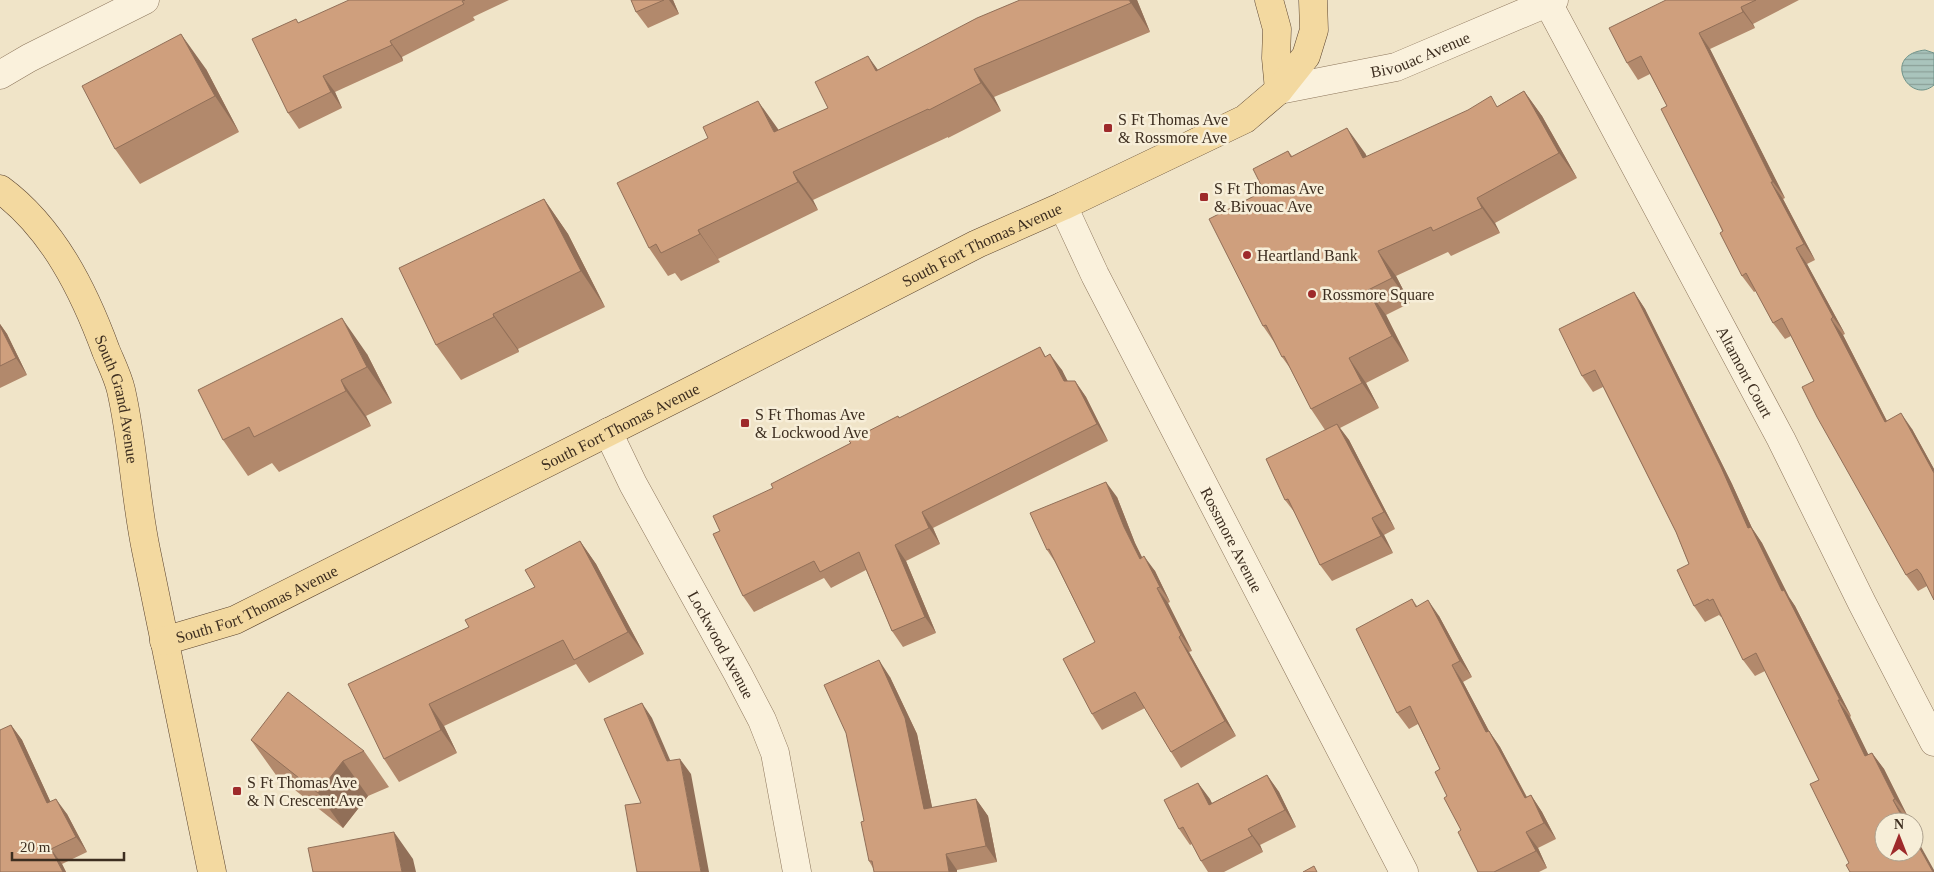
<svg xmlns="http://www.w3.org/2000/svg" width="1934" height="872" font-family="Georgia,serif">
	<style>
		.water { fill: url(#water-rules); stroke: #6f938a }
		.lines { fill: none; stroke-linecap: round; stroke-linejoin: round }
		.minor-casing { stroke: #8d765c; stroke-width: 29 }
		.major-casing { stroke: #5b4430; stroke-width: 29 }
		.minor { stroke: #faf1dc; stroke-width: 28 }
		.major { stroke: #f3d9a0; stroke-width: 28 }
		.wall { fill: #b2896c }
		.shaded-wall { fill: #916f58 }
		.building { fill: #cf9f7d; stroke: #916f58 }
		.poi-dot { fill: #9e2a2b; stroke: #f7eed8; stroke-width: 2 }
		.labels { text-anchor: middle; stroke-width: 5; stroke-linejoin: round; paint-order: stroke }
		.street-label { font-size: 16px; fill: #3d2e20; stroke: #f7eed8 }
		.poi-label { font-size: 16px; fill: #3d2e20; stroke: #f7eed8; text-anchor: start }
	</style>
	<defs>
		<pattern id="water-rules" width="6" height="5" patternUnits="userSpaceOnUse" patternTransform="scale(1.25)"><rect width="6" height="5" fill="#a9c4bc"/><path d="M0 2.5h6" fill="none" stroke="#8ba098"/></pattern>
	</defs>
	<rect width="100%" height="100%" fill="#f0e4c8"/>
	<path class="water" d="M1925 50 1934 53V85C1910 106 1880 55 1925 50Z"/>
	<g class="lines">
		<defs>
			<g id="minor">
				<path id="s1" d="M1548 3 1781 439 1862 603 1934 742"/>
				<path d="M0 75 29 58 145 0"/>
				<path id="s2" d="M1279 90 1396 67 1554 0"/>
				<path id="s3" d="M1063 206 1095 275 1404 872"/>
				<path id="s4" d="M608 432 633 484 738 674 762 720 775 753 797 872"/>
			</g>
			<g id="major">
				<path d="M1269 0 1277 29 1276 58 1279 90"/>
				<path id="s5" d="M0 189C53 228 84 291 106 351 111 363 118 377 121 390 133 442 135 497 146 550 168 657 190 765 212 872"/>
				<path id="s6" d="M164 641 235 620 700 386 977 244 1063 206 1245 119 1279 90 1306 56 1314 30 1313 0"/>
			</g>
		</defs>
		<use href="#minor" class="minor-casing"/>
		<use href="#major" class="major-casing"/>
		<use href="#minor" class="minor"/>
		<use href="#major" class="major"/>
	</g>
	<path class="wall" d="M349 0H509L473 17 475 20 402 57 403 61 335 92 342 108 299 129 288 113Z
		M631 0H673L679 14 648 28 636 12Z
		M1137 0 1150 32 994 97 1001 111 948 138V137L813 200 818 210 718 259 720 262 681 281 675 273 668 276 649 248 779 130 828 108 878 70Z
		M1666 0H1799L1753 24 1755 28 1710 49 1785 198 1783 199 1815 260 1807 264 1845 334 1843 335 1887 421 1912 429 1934 469V600L1927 586 1918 591 1906 575 1814 381 1791 336 1785 339 1773 323 1756 291 1754 292 1742 276 1667 106 1650 74 1638 80 1627 63Z
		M206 69 239 132 140 184 115 149Z
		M1524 91 1542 116 1577 178 1495 223 1500 233 1451 256 1448 252 1396 276 1410 303 1386 315 1409 361 1366 383 1379 408 1340 428 1349 440 1395 529 1384 535 1393 553 1332 581 1320 565 1295 513 1285 500 1325 430 1311 409 1290 368 1282 357 1274 342 1263 326 1264 191 1288 151 1292 156 1365 153 1367 157 1498 106Z
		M544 199 568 234 605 307 518 349 519 352 461 380 436 345Z
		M1634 292 1645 309 1732 484 1752 528 1762 543 1789 597 1795 606 1851 716 1850 717 1868 755 1872 753 1884 769 1907 815 1904 816 1907 822H1884L1849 863 1819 780 1765 671 1755 676 1743 660 1722 616 1721 617 1719 615 1705 622 1694 606 1689 564 1676 532 1603 387 1593 392 1582 376Z
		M0 324 7 334 27 375 0 388Z
		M1040 347 1046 357 1062 370 1067 381H1075L1086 397 1108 441 933 528 940 544 906 561 936 633 903 647 892 631 866 570 831 588 824 578 754 612 743 596 720 531 773 488 851 443Z
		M367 354 392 403 366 416 371 426 279 472 272 463 248 476 223 440Z
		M1117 497 1135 543 1142 557 1155 571 1170 602 1168 603 1192 651 1189 652 1236 736 1181 768 1171 752 1145 708 1102 730 1092 714 1095 642 1055 562 1047 550Z
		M580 541 596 564 644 654 589 683 576 664 444 726 457 753 399 782 384 759 469 627 535 587Z
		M1412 599 1417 606 1439 616 1472 677 1463 682 1489 731 1500 747 1527 797 1531 795 1542 812 1556 839 1538 848 1547 868 1539 872H1478L1447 796 1440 769 1418 724 1409 729 1397 713Z
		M890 677 917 734 932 808 976 799 988 816 997 862 957 870 873 868 869 861Z
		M11 725 22 740 50 801 67 814 87 852 62 864 66 872H0Z
		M251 740 364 751 389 787 368 796 343 828 276 775Z
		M1267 775 1279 792 1296 827 1260 845 1263 852 1224 872H1208L1201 861 1192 844 1190 845 1179 829 1198 783 1212 803Z"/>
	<path class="shaded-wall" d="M669 0H673L679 14Z
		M1129 0H1137L1150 32 1131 3Z
		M1741 7 1753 24 1755 28 1743 12Z
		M1699 33 1710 49 1785 198 1773 182Z
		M181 34 206 69 239 132 215 96Z
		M390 41 402 57 403 61 392 45Z
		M868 56 888 84 876 71Z
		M974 69 994 97 1001 111 981 83Z
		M323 76 335 92 342 108 331 92Z
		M1524 91 1542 116 1577 178 1559 153Z
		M758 101 778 129 794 161 774 132Z
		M1347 128 1365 153 1380 183 1363 158Z
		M793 172 813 200 818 210 798 182Z
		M1771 182 1783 199 1815 260 1804 244Z
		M1477 198 1495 223 1500 233 1482 208Z
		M544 199 568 234 605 307 581 271Z
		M698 230 718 259 720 262 700 234Z
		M1796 248 1807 264 1845 334 1833 317Z
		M1378 251 1396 276 1410 303 1392 278Z
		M1368 290 1386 315 1409 361 1392 336Z
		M1634 292 1645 309 1732 484 1752 528 1762 543 1789 597 1795 606 1851 716 1840 700 1748 528Z
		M493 314 518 349 519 352 494 317Z
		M342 318 367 354 392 403 367 367Z
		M1831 319 1843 335 1896 439 1885 422Z
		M0 324 7 334 27 375 16 358 0 326Z
		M1050 354 1062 370 1076 397 1064 381Z
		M1349 358 1366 383 1379 408 1362 383Z
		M341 380 366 416 371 426 346 391Z
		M1075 381 1086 397 1108 441 1097 424Z
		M1901 413 1912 429 1934 469V473Z
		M1337 424 1349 440 1395 529 1384 512Z
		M1106 482 1117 497 1135 543 1150 574 1140 559 1124 527Z
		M922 512 933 528 940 544 929 528Z
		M1372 518 1384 535 1393 553 1381 536Z
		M580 541 596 564 644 654 628 632Z
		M895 545 906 561 936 633 925 617Z
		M1144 556 1155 571 1170 602 1160 587Z
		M1157 588 1168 603 1192 651 1181 635Z
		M1428 600 1439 616 1472 677 1460 661Z
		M1179 637 1189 652 1236 736 1225 721Z
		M879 660 890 677 917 734 936 826 924 809Z
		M1452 665 1463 682 1498 748 1486 732Z
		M1838 700 1850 717 1877 772 1865 756Z
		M642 703 652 718 677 776 667 761Z
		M429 704 444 726 457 753 441 730Z
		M11 725 22 740 58 818 47 803Z
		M1489 731 1500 747 1536 815 1525 798Z
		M1872 753 1884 769 1907 815 1895 799Z
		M680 759 691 774 709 872H701Z
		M343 761 368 796 343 828 318 793Z
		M1267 775 1279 792 1296 827 1285 810Z
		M1198 783 1210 799 1220 821 1209 805Z
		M1531 795 1542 812 1556 839 1544 823Z
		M56 799 67 814 87 852 76 837Z
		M976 799 988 816 997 862 986 846Z
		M1893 800 1904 816 1907 822H1905Z
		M1248 829 1260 845 1263 852 1252 836Z
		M394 832 413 859 416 872H402Z
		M1526 832 1538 848 1547 868 1536 851Z
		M1914 834 1934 870V872H1933L1914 838Z
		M51 849 62 864 66 872H63Z
		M946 854 957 870V872H949Z"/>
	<path class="building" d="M349 0H465L462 1 464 4 390 41 392 45 323 76 331 92 288 113 252 39 296 19 298 23Z
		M631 0H664L636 12Z
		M1020 0H1129L1131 3 974 69 981 83 929 110 928 109 793 172 798 182 698 230 700 234 661 253 656 244 649 248 617 183 708 138 703 127 758 101 774 132 828 108 815 82 868 56 876 71 977 18Z
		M1666 0H1756L1741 7 1743 12 1699 33 1773 182H1771L1804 244 1796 248 1833 317 1831 319 1885 422 1901 413 1934 473V600L1921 574 1917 569 1906 575 1817 417 1802 387 1814 381 1782 318 1773 323 1746 273 1742 276 1720 233 1723 231 1661 109 1667 106 1641 56 1627 63 1609 28Z
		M181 34 215 96 115 149 82 86Z
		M1524 91 1559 153 1477 198 1482 208 1433 231 1431 227 1378 251 1392 278 1368 290 1392 336 1349 358 1362 383 1311 409 1284 356 1282 357 1266 325 1263 326 1209 219 1264 191 1253 169 1288 151 1291 157 1347 128 1363 158 1468 110 1491 96 1497 107Z
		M544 199 581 271 493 314 494 317 436 345 399 268Z
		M1634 292 1721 467 1748 528 1751 527 1782 591 1784 590 1840 700H1838L1865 756 1872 753 1895 799 1893 800 1905 822H1884V852H1914V838L1933 872H1850L1846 865 1849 863 1810 784 1819 780 1756 653 1743 660 1713 599 1709 601 1708 599 1694 606 1677 570 1689 564 1676 532 1595 370 1582 376 1559 329Z
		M342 318 367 367 341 380 346 391 254 437 249 427 223 440 198 390Z
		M0 326 16 358 0 366Z
		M1040 347 1045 357 1050 354 1064 381H1075L1097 424 922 512 929 528 895 545 925 617 892 631 859 552 820 572 814 561 743 596 713 534 720 531 713 516 773 488 771 484 851 443 849 441 898 416 899 418Z
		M1337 424 1384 512 1372 518 1381 536 1320 565 1288 499 1285 500 1266 459Z
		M1106 482 1124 527 1140 559 1144 556 1160 587 1157 588 1181 635 1179 637 1225 721 1171 752 1135 692 1092 714 1063 659 1095 642 1049 549 1047 550 1030 513Z
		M580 541 628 632 574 660 563 640 429 704 441 730 384 759 348 684 469 627 465 620 535 587 525 570Z
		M1412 599 1416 607 1428 600 1460 661 1452 665 1486 732 1489 731 1525 798 1531 795 1544 823 1526 832 1536 851 1494 872H1478L1458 832 1461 830 1444 798 1447 796 1435 772 1440 769 1410 706 1397 713 1356 629Z
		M879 660 905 718 924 809 976 799 986 846 946 854 949 872H874L872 861H869L861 822 864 821 846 733 824 685Z
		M288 692 364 751 343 761 318 793 251 740Z
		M642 703 667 761 680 759 701 872H637L625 805 641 803 604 719Z
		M11 725 47 803 56 799 76 837 51 849 63 872H0V730Z
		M1267 775 1285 810 1248 829 1252 836 1201 861 1183 827 1179 829 1164 800 1198 783 1209 805Z
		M394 832 402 872H313L308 848Z
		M1314 866 1317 872H1303Z"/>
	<g class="poi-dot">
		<rect x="1103" y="123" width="10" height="10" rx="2.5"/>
		<rect x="1199" y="192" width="10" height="10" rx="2.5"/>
		<circle cx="1247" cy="255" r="5"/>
		<circle cx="1312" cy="294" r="5"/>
		<rect x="740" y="418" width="10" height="10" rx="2.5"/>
		<rect x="232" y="786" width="10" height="10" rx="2.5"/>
	</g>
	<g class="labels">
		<g class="street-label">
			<text dy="6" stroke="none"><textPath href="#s2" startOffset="146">Bivouac Avenue</textPath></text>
			<text dy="6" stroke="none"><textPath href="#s6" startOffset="910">South Fort Thomas Avenue</textPath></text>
			<text dy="6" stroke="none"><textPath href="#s1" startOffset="418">Altamont Court</textPath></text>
			<text dy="6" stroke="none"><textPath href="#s5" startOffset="246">South Grand Avenue</textPath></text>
			<text dy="6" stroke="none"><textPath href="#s6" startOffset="505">South Fort Thomas Avenue</textPath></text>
			<text dy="6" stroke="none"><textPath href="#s3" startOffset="374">Rossmore Avenue</textPath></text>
			<text dy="6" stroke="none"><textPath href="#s6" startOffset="100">South Fort Thomas Avenue</textPath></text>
			<text dy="6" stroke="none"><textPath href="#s4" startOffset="241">Lockwood Avenue</textPath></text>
		</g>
		<g class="poi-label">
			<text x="1118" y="125">S Ft Thomas Ave<tspan x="1118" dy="18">&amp; Rossmore Ave</tspan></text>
			<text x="1214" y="194">S Ft Thomas Ave<tspan x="1214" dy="18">&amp; Bivouac Ave</tspan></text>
			<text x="1257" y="261">Heartland Bank</text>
			<text x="1322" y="300">Rossmore Square</text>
			<text x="755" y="420">S Ft Thomas Ave<tspan x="755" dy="18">&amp; Lockwood Ave</tspan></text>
			<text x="247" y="788">S Ft Thomas Ave<tspan x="247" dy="18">&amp; N Crescent Ave</tspan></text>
		</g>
	</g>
	<g transform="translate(1899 837)"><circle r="24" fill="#f7eed8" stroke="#ada18e"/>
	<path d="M0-4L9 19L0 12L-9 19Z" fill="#9e2a2b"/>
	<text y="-8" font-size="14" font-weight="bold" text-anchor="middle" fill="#3d2e20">N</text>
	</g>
	<path d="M12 852v8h112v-8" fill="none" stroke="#3d2e20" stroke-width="2.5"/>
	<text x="20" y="852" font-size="15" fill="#3d2e20" stroke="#f7eed8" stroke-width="4" paint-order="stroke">20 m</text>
</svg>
